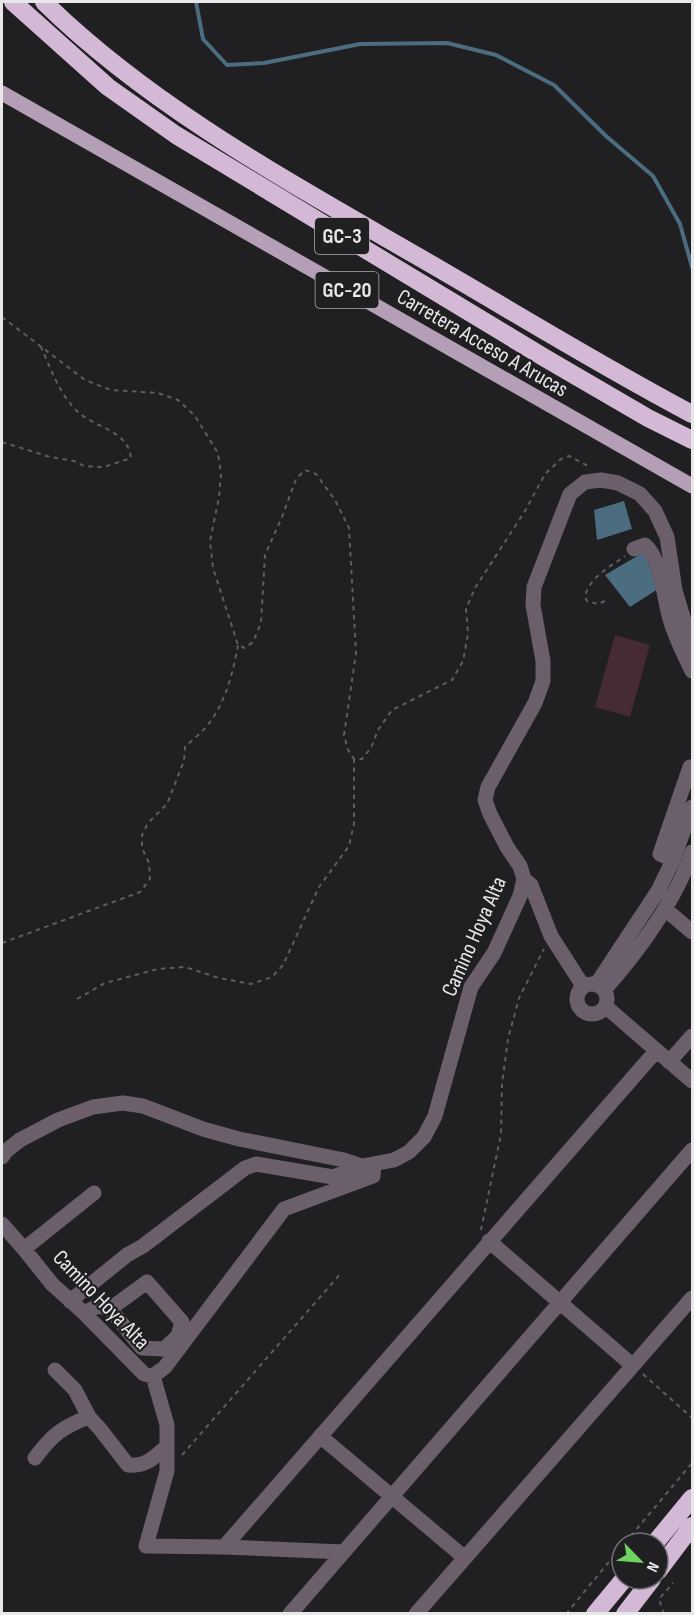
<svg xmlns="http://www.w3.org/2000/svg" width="694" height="1615" font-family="'Sofia Sans Condensed',sans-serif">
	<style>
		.green { fill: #462a35 }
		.water { fill: #4b6d7f }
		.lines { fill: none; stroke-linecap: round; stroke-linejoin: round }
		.stream { stroke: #4b6d7f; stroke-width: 4 }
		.path { stroke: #5e5d60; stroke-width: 2; stroke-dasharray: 4.5 4.5; stroke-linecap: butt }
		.minor { stroke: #6a5f6a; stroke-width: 15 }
		.major { stroke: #b59fb7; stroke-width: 15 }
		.highway { stroke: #d3b9d5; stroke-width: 18 }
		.labels { text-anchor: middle; stroke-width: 4.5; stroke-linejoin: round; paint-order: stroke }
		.shield { fill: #201f22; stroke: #acacae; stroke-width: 1.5 }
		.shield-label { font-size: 21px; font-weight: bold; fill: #e8e8ea }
		.street-label { font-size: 22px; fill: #e8e8ea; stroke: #201f22 }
	</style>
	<rect width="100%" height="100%" fill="#201f22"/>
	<path class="green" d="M615 635 650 645 630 717 595 707Z"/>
	<path class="water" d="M624 501 632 529 597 540 594 510Z
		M644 552 658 589 630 607 605 575Z"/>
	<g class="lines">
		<path class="stream" d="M196 2 203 39 227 65 264 63 360 44 447 43 496 55 554 85 606 136 653 176 680 224 692 267"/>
		<path class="path" d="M2 317 85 380 111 390 158 393 178 400 195 416 218 453 221 474 219 497 210 541 213 568 238 645 245 648 253 642 261 623 265 555 282 517 296 479 305 470 316 474 335 500 349 528 356 653 344 735 348 750 354 759H362L371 748 378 730 392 710 452 680 463 661 468 634 466 609 475 588 525 511 545 474 561 459 569 456 590 467
			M2 442 50 457 74 461 84 466 104 467 131 458C128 430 95 428 78 412 59 394 51 369 41 347
			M605 601 598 604 587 601 585 597C589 577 610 567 625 556
			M2 943 140 892 150 879 149 863 142 848V835L148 823 167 804 184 761 185 747C192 740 200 734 206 727 225 705 233 673 238 645
			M77 999 105 983 158 969 185 967 219 978 251 984 272 977 283 965 319 887 349 846 354 824V759
			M481 1230 501 1134 502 1084 508 1039 519 998 544 949
			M643 1374 692 1418
			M182 1455 342 1272
			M625 1543 692 1463
			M566 1614 622 1546
			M664 1614 659 1599 673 1583"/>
		<path class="minor" d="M634 549 645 545C661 558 664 599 670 619 675 637 684 654 692 671
			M673 860 660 854 690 767
			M524 879 531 885 551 936 583 986
			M665 909 692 932
			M577 999a15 15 0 1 1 30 0a15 15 0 1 1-30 0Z
			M596 985 658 891 673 860 692 807
			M604 990C638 952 676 900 692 852
			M605 1006 692 1081
			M669 1062 692 1036
			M2 1157 6 1151 20 1140 58 1120 93 1107 123 1103 143 1106 203 1129 239 1139 344 1160 362 1166 394 1160 409 1152 424 1137 435 1116 471 987 494 953 520 896 524 879 520 866 507 847 490 814 485 800 488 787 535 703 543 681V661L533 605 534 587 570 494 585 482 601 480 618 483 640 494 655 511 667 537 675 590 692 648
			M2 1224 24 1249 52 1284 84 1313 144 1374 153 1376 165 1367 284 1209 373 1176 374 1165
			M489 1241 632 1365
			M24 1249 94 1193
			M70 1301 127 1255 143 1246 245 1168 256 1164 333 1177 362 1166
			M84 1313 98 1306 110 1309 142 1348 164 1349 178 1336 182 1322 147 1282 110 1309
			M55 1370 75 1390 89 1417 100 1429 128 1465C145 1467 154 1458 166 1447
			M153 1376 167 1425V1471L146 1546 224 1547 656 1051
			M320 1436 465 1558
			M35 1458C52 1435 62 1427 89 1417
			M224 1547 344 1552
			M290 1614 692 1150
			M416 1614 692 1298"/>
		<path class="major" d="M2 93 692 486"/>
		<path class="highway" d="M13 2 108 87 176 135 545 358 648 418 692 440
			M44 2C150 106 289 182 417 256 509 309 599 365 692 414
			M655 1543 692 1498
			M658 1571 692 1526
			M595 1614 624 1579
			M625 1614 652 1579"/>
	</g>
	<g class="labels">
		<g class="shield">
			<rect x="315" y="218" width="54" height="36" rx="4.5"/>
			<rect x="315.5" y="272" width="63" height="36" rx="4.5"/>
		</g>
		<g class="shield-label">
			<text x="342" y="243">GC-3</text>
			<text x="347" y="297">GC-20</text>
		</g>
		<g class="street-label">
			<text transform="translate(483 342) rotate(30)" y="8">Carretera Acceso A Arucas</text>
			<text transform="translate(473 936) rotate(-66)" y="8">Camino Hoya Alta</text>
			<text transform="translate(102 1299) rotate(46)" y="8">Camino Hoya Alta</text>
		</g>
	</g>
	<rect width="694" height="1615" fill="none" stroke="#e8e8ea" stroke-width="6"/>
	<g transform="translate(640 1561) rotate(115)"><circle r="28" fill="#201f22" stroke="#706f72" stroke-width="1.5"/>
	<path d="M0-4.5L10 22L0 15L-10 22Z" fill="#6fd35f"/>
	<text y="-9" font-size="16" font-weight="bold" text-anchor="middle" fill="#e8e8ea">N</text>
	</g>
</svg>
